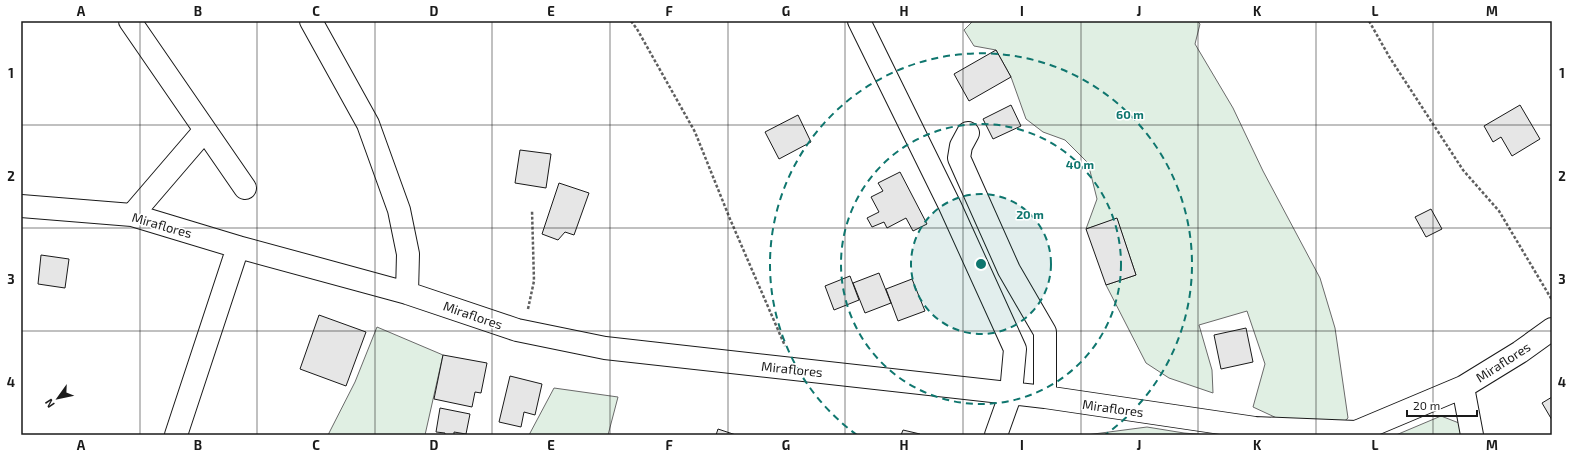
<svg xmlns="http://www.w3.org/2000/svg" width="1573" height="456" font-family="'Exo 2',sans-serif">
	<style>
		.green { fill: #e0efe3; stroke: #6a6a6a }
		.building { fill: #e6e6e6; stroke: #1a1a1a }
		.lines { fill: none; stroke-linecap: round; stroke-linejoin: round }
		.minor-casing { stroke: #1a1a1a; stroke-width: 24 }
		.path { stroke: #5f5f5f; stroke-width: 2.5; stroke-dasharray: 3 2; stroke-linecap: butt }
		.minor { stroke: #fff; stroke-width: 22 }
		.grid { fill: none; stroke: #1a1a1a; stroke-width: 1; stroke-opacity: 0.55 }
		.ring { fill: none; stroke: #0f766e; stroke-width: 2; stroke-dasharray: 7 5 }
		.labels { text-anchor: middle; stroke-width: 3; stroke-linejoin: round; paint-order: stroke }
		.street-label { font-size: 13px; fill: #1a1a1a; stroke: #fff }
		.centre { fill: #0f766e; stroke: #fff; stroke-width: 2 }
		.ring-label { font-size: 12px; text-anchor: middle; font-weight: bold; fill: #0f766e; stroke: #fff; stroke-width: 3; stroke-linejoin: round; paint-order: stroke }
		.neatline { fill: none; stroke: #1a1a1a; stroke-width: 1.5 }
		.grid-label { font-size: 13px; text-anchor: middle; font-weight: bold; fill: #1a1a1a }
	</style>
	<rect width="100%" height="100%" fill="#fff"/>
	<path class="green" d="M973 21H1197L1200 24 1195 44 1233 108 1263 171 1320 278 1335 328 1348 418 1338 427 1281 420 1253 407 1265 364 1247 311 1199 325 1212 370 1213 393 1169 378 1146 363 1106 285 1136 275 1117 219 1086 229 1097 199 1088 163 1065 140 1043 132 1026 119 1011 77 996 50 974 46 964 30Z
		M377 327 443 355 425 435H328L355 382Z
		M554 388 618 397 608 435H529Z
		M1441 416 1459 423 1462 435H1396Z
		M1147 427 1184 433 1207 435H1086Z"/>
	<path class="building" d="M996 50 1011 77 969 101 954 74Z
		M1011 105 1021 126 993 139 983 119Z
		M1520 105 1540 139 1512 156 1501 137 1493 142 1484 126Z
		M798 115 811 142 779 159 765 132Z
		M520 150 551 154 546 188 515 183Z
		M900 172 927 224 913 231 906 218 887 228 884 222 872 227 867 218 879 212 871 197 883 191 878 183Z
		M559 183 589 193 574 235 565 232 558 240 542 234Z
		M1431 209 1442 229 1426 237 1415 217Z
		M1117 218 1136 275 1106 285 1086 229Z
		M41 255 69 259 65 288 38 284Z
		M879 273 891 303 865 313 853 283Z
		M850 276 859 300 834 310 825 286Z
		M912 279 925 311 898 321 886 289Z
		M319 315 366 332 346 386 300 369Z
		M1246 328 1253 362 1221 369 1214 335Z
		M443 355 487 363 481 393 475 392 472 407 434 399Z
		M510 376 542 384 535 415 524 412 521 427 499 422Z
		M1552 397V420L1542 403Z
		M440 408 470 414 466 434 454 432V435H445V433L436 432Z
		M718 429 736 435H716Z
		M903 430 920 434V435H901Z"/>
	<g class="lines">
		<defs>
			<path id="minor" d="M130 21 245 188
				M311 21 368 124 399 210 408 254 407 293
				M859 21 950 206 1015 349 1011 393 996 435
				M968 133 961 146 959 158 1009 270 1045 332V397
				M21 206 132 215 238 247 407 293 517 330 605 348 1045 397 1255 428 1356 432 1463 387 1520 352 1552 329
				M132 215 205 130
				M1463 387 1472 435
				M176 435 238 247"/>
		</defs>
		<use href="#minor" class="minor-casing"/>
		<path class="path" d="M631 21 637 29 695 132 730 219 785 346
			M1369 21 1390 58 1463 170 1499 211 1552 300
			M528 309 534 281 532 210"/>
		<use href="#minor" class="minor"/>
	</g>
	<path class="grid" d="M140 21V435M257 21V435M375 21V435M492 21V435M610 21V435M728 21V435M845 21V435M963 21V435M1081 21V435M1198 21V435M1316 21V435M1433 21V435M21 125H1552M21 228H1552M21 331H1552"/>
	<circle cx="981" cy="264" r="70" fill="#0f766e" fill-opacity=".12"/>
	<g class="ring">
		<circle cx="981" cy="264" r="70"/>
		<circle cx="981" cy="264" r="140"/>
		<path d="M857 435A211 211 0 1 1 1105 435"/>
	</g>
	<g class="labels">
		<g class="street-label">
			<text transform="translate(162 225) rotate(16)" y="5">Miraflores</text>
			<text transform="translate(473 315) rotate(19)" y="5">Miraflores</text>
			<text transform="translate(1503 362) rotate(-33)" y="5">Miraflores</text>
			<text transform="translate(792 369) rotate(6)" y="5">Miraflores</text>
			<text transform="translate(1113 408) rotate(8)" y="5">Miraflores</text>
		</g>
	</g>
	<circle cx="981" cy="264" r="6" class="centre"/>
	<g class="ring-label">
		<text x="1130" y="119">60 m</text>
		<text x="1080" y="169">40 m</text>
		<text x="1030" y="219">20 m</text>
	</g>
	<rect width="1573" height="456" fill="none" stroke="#ffffff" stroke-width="44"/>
	<g transform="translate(58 398) rotate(237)" stroke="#ffffff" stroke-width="3" paint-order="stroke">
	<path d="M0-3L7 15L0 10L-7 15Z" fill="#1a1a1a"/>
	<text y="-6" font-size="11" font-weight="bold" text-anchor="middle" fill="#1a1a1a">N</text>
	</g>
	<path d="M1407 410v6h70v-6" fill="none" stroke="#1a1a1a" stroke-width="2"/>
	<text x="1413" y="410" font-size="12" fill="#1a1a1a" stroke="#ffffff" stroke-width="3" paint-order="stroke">20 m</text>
	<rect x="22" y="22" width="1529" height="412" class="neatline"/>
	<g class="grid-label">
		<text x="81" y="16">A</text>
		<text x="198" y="16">B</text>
		<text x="316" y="16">C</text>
		<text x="434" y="16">D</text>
		<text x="551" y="16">E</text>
		<text x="669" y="16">F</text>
		<text x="786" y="16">G</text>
		<text x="904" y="16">H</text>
		<text x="1022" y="16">I</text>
		<text x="1139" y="16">J</text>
		<text x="1257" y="16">K</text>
		<text x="1375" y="16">L</text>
		<text x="1492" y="16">M</text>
		<text x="11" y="78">1</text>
		<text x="1562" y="78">1</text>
		<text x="11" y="181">2</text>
		<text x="1562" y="181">2</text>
		<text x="11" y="284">3</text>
		<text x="1562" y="284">3</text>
		<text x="11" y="387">4</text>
		<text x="1562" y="387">4</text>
		<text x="81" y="450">A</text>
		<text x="198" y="450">B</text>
		<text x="316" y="450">C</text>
		<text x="434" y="450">D</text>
		<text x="551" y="450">E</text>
		<text x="669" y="450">F</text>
		<text x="786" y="450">G</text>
		<text x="904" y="450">H</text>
		<text x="1022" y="450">I</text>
		<text x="1139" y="450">J</text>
		<text x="1257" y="450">K</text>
		<text x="1375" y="450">L</text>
		<text x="1492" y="450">M</text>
	</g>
</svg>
